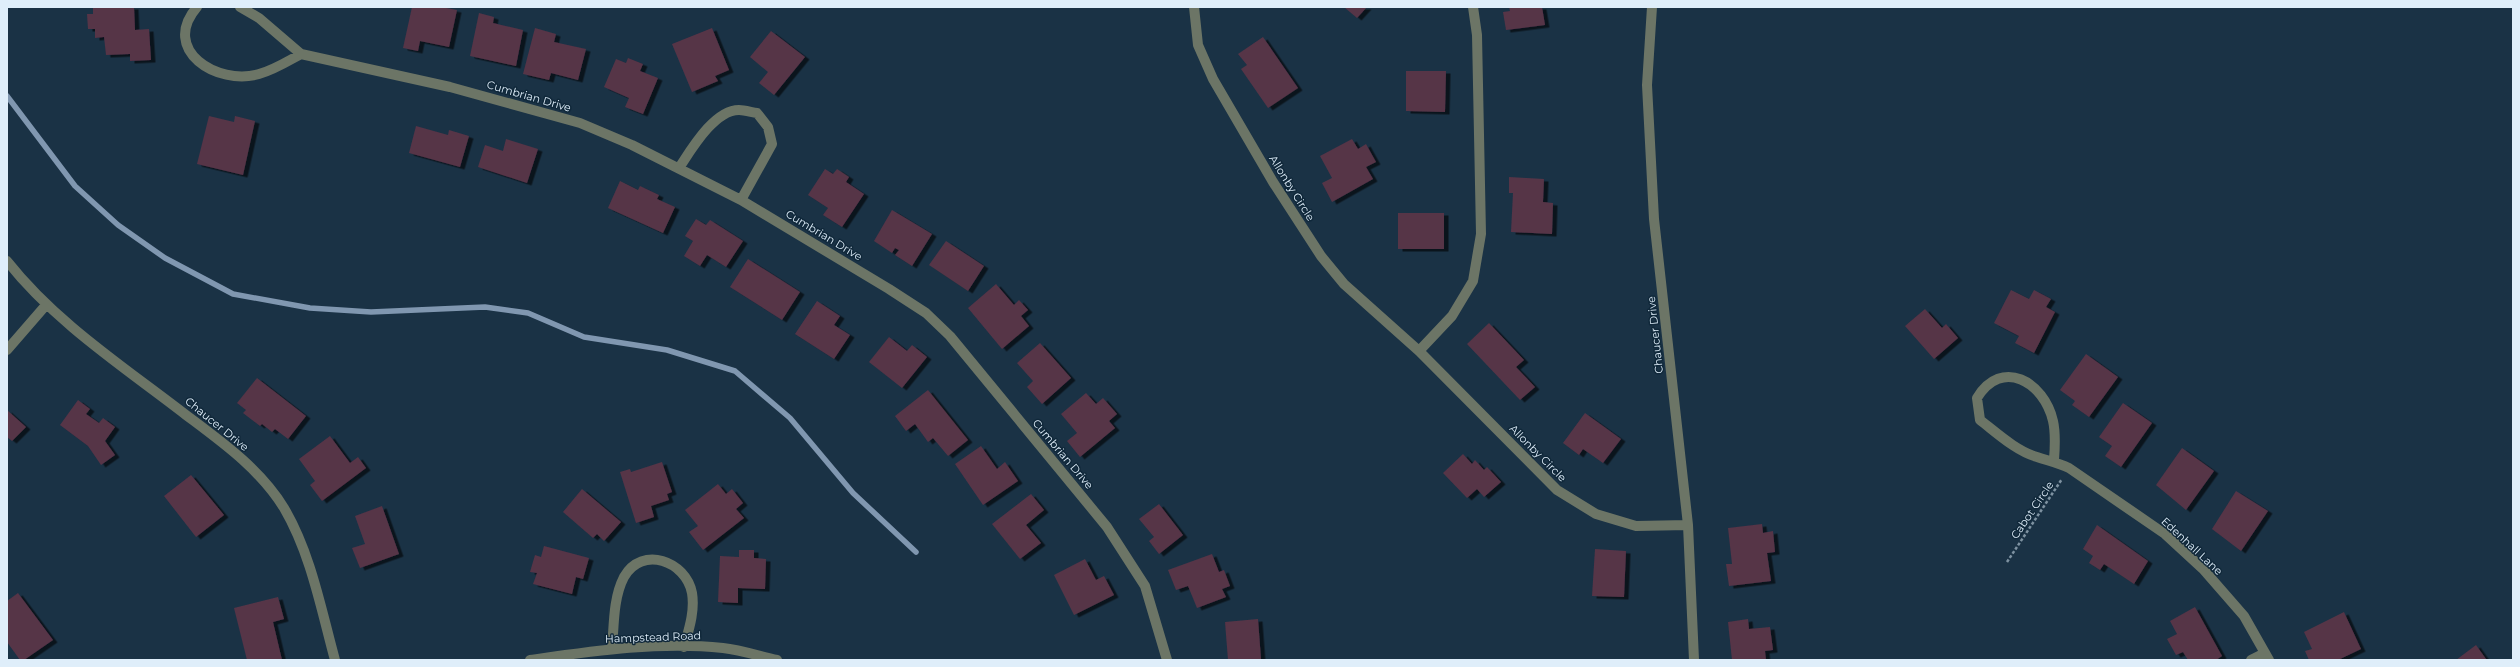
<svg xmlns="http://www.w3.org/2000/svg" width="2520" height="667" font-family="Montserrat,sans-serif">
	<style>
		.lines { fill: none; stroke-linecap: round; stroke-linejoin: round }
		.stream { stroke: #8097b0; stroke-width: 5.5 }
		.building { fill: #563447; filter: url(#shadow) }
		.path { stroke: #7e92a1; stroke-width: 2.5; stroke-dasharray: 3 2; stroke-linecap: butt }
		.minor { stroke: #6c7566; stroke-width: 10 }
		.labels { text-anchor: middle; stroke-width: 3; stroke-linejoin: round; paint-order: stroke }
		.street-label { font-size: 11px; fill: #dfeefa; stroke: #10283a }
	</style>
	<defs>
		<filter id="shadow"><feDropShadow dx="4.5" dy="2.5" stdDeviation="0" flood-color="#0009"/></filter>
	</defs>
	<rect width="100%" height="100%" fill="#1a3245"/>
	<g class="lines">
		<path class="stream" d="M7 96 75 186 118 225 165 258 233 294 310 308 371 312 485 307 528 313 584 337 667 350 735 371 790 418 853 493 916 552"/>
	</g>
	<path class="building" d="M93 7H134L135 30 149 29 151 60 130 61V54L106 55 104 37 95 38V29H88L87 14H93Z
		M412 7H441L457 10 449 47 420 41 418 51 403 48Z
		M1344 7H1367L1357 18Z
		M1509 7H1542L1545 25 1506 30 1503 12 1510 11Z
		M479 13 494 17 493 23 523 30 516 66 470 56Z
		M535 28 556 34 554 42 586 49 578 80 551 73 549 80 523 74Z
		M712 28 729 70 715 76 718 81 692 92 672 44Z
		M771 31 805 57 774 95 759 83 768 72 750 57Z
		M1263 37 1298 88 1268 108 1241 69 1247 65 1238 54Z
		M628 58 643 64 640 71 658 78 643 114 625 107 629 98 604 87 616 59 626 63Z
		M1406 71H1446L1445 112 1406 111Z
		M209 116 234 122 235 116 255 121 243 175 197 164Z
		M416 126 448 135 449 130 469 136 460 167 409 153Z
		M506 139 538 149 527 183 478 167 485 145 503 151Z
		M1352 139 1358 149 1366 144 1376 162 1366 167 1373 179 1332 202 1322 183 1332 178 1320 156Z
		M825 169 833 174 837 169 849 177 846 182 864 194 842 227 823 215 828 208 808 195Z
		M1509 177 1544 179 1543 202 1553 203 1552 234 1511 232 1513 193H1509Z
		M620 181 638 190 640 186 659 195 657 199 675 207 663 233 608 208Z
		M892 210 932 234 912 266 895 255 899 250 895 248 892 253 874 241Z
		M1398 213H1444V249H1398Z
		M696 219 706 225 710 220 743 241 726 267 707 255 700 266 684 256 693 241 685 236Z
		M946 241 984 266 968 291 929 265Z
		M748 259 800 292 782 320 730 287Z
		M996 284 1014 305 1019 300 1028 310 1021 316 1029 326 1002 349 968 308Z
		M2011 290 2029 299 2034 290 2051 299 2046 307 2055 312 2034 353 2015 343 2019 336 1994 323Z
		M817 301 840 316 834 325 850 335 834 359 795 334Z
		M1925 309 1942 328 1946 324 1958 338 1934 359 1905 326Z
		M1489 323 1524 360 1516 367 1535 387 1520 400 1467 344Z
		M889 337 907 351 912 345 927 357 902 388 869 362Z
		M1040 343 1071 378 1042 404 1027 387 1033 381 1017 363Z
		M2086 354 2118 377 2089 417 2072 405 2075 401 2060 390Z
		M257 378 306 416 288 439 275 429 272 432 262 424 260 426 243 413 246 410 237 403Z
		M928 390 968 440 948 456 933 438 928 442 915 424 906 431 895 416Z
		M1086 393 1096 404 1103 398 1117 414 1109 421 1115 428 1080 457 1067 441 1077 433 1061 414Z
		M78 400 90 409 86 414 99 423 103 418 115 427 105 441 115 455 101 465 88 446 60 425Z
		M2123 403 2152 423 2121 467 2105 456 2112 446 2099 437Z
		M7 410 26 427 12 441 7 437Z
		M1585 413 1621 439 1603 463 1583 449 1579 455 1563 443Z
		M330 436 350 463 358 457 366 468 322 501 310 485 315 481 299 459Z
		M981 446 997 469 1005 462 1018 481 983 505 955 464Z
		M2182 448 2214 471 2186 510 2156 485Z
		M1463 454 1472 464 1475 460 1484 470 1487 467 1501 482 1484 497 1477 489 1467 498 1443 473Z
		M662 462 672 492 667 494 669 500 651 506 654 517 636 523 620 472 630 469 631 472Z
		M191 475 224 515 196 537 164 496Z
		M718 484 726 494 732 489 743 503 736 509 744 518 703 550 689 532 698 526 685 510Z
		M582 489 621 522 604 541 597 534 593 538 563 512Z
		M2236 491 2268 511 2241 551 2212 529Z
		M1031 494 1044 510 1026 525 1041 543 1020 559 992 524Z
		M1159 504 1183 535 1159 554 1149 541 1154 537 1139 519Z
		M382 506 399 554 360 568 352 548 365 544 355 516Z
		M1762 524 1763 533 1773 531 1775 552 1767 553 1771 581 1729 586 1726 564H1732L1728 528Z
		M2097 525 2148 561 2134 584 2104 564 2100 570 2089 563 2093 556 2083 549Z
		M544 546 589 558 583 579 576 577 572 594 533 584 537 573 530 572 535 555 541 557Z
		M1595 549 1626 551 1624 597 1592 596Z
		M739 550H754V558L766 559 765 589 738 588V603L718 602 720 556 739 557Z
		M1212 554 1219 572 1224 570 1230 586 1222 589 1226 597 1197 608 1188 586 1176 590 1168 570Z
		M1085 559 1096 580 1104 576 1114 595 1074 615 1054 575Z
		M18 593 53 640 24 660H20L7 642V601Z
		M278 597 284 619 273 622 282 660H247L234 608Z
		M2195 607 2222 656 2216 660H2188L2183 652 2176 655 2167 639 2177 634 2170 621Z
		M2344 612 2361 649 2338 660H2309L2305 651 2312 649 2304 632Z
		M1258 619 1261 659 1228 660 1225 622Z
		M1748 619 1749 629 1770 627 1773 650 1765 651 1766 660H1732L1728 622Z
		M2476 645 2486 659 2484 660H2456Z"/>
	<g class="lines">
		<path class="path" d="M2007 562 2062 479"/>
		<path class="minor" d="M197 7C160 50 217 86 259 74 274 70 288 61 301 54
			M240 7 259 18 301 54 450 87 580 123 632 145 741 200 889 289 926 313 950 336 1107 527 1145 586 1167 660
			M1194 7 1198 45 1213 79 1273 182 1321 256 1344 284 1419 351 1557 490 1596 514 1636 526 1688 525
			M1652 7 1647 85 1654 219 1688 525 1694 660
			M679 168C691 150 714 110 739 110 744 110 751 112 757 113L768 127 772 144 741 200
			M7 261C56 323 124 367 186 415 222 442 260 469 284 508 311 554 321 609 335 660
			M7 350 46 305
			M1419 351 1452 316 1473 281 1481 234 1477 35 1473 7
			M2054 460C2055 447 2056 434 2053 421 2044 382 2002 357 1977 398L1980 420C1997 433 2016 451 2037 457 2049 461 2058 463 2069 468L2165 534 2203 569 2244 616 2269 660
			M612 649C614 626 613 598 624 577 642 545 686 561 692 593 695 611 689 629 684 647
			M530 660C593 651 659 641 723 648 741 650 759 656 777 660
			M2251 660 2265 653"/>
	</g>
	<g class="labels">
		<g class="street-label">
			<text transform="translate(529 96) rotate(16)" y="4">Cumbrian Drive</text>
			<text transform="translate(1292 188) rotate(58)" y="4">Allonby Circle</text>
			<text transform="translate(824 235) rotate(31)" y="4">Cumbrian Drive</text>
			<text transform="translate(1655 335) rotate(-96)" y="4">Chaucer Drive</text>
			<text transform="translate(217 424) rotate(39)" y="4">Chaucer Drive</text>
			<text transform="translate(1538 453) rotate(45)" y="4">Allonby Circle</text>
			<text transform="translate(1063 454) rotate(50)" y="4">Cumbrian Drive</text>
			<text transform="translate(2032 510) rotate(-56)" y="4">Cabot Circle</text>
			<text transform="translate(2192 546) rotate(43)" y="4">Edenhall Lane</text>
			<text transform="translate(653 637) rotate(-2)" y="4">Hampstead Road</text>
		</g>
	</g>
	<rect width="2520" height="667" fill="none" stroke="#dfeefa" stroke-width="16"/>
</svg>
